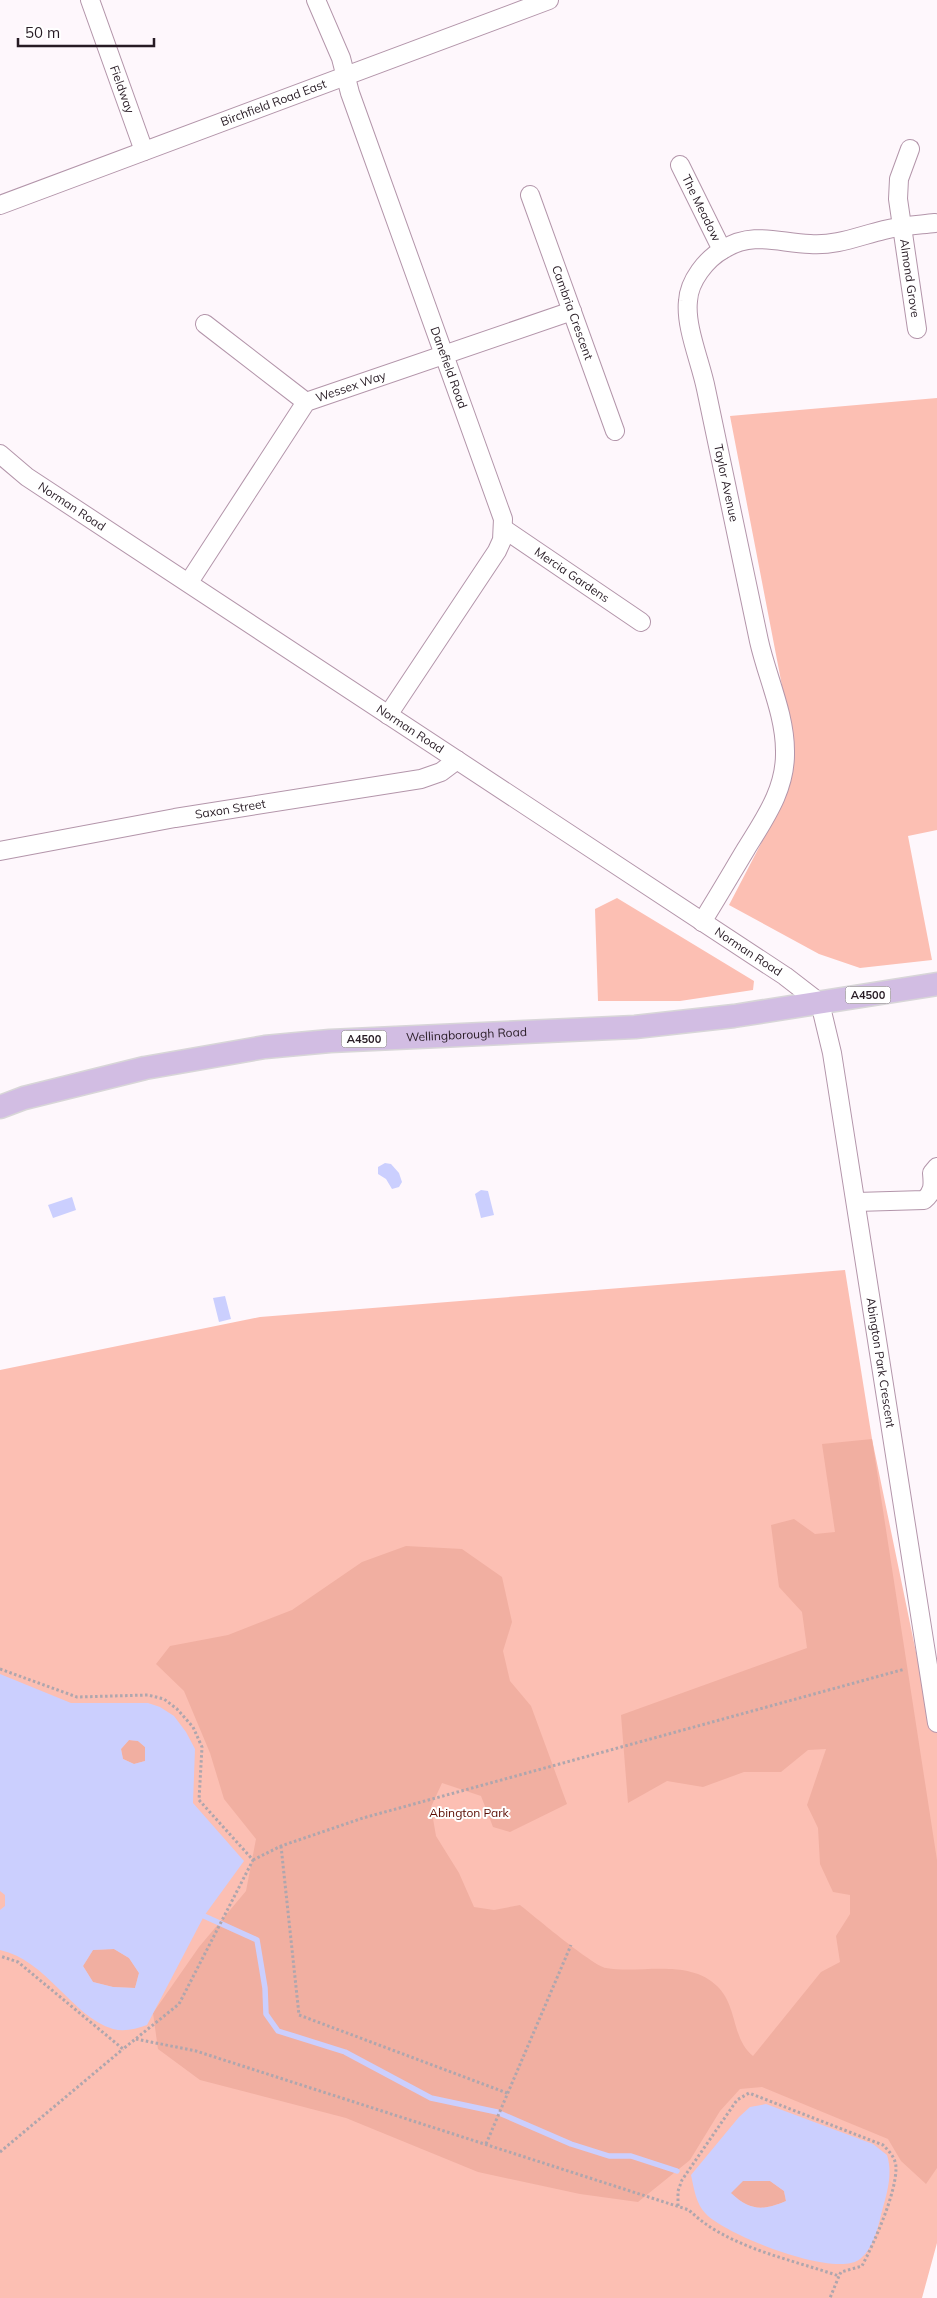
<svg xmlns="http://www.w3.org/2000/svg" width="937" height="2298" font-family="Mulish,sans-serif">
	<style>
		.green { fill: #fcbfb3 }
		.forest { fill: #f1afa1 }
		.water { fill: #cbcffe; fill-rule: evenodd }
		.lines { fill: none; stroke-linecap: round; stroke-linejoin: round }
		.stream { stroke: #cbcffe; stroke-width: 5.5 }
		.minor-casing { stroke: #b395aa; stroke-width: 20 }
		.major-casing { stroke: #d8d6d8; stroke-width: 25 }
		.path { stroke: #afa6ad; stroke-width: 3; stroke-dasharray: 2.5 2.5; stroke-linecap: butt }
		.minor { stroke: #fff; stroke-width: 18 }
		.major { stroke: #d2bde3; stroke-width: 22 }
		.labels { text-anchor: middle; stroke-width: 4; stroke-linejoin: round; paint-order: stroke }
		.shield { fill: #fff; stroke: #685f66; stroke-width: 1 }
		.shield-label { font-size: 11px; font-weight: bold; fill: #271b24 }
		.street-label { font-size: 12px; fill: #271b24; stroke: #fff }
		.park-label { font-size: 12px; fill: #590b01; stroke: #fff }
	</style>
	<rect width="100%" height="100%" fill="#fef7fc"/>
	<path class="green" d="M937 398V830L908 836 932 960 860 968 819 954 729 905 778 811 789 722 730 416Z
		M617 898 754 981 753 990 680 1001H598L595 909Z
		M845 1270 872 1439 918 1662 937 1698V2243L922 2298H0V1370L260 1317Z"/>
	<path class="forest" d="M872 1439 937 1860V2168L926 2184 901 2161 888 2139 762 2087 740 2089 720 2111 690 2160 638 2202 580 2194 478 2172 346 2118 200 2080 158 2049 153 2013 199 1947 246 1891 256 1839 224 1799 210 1753 184 1691 156 1664 170 1646 228 1635 292 1610 362 1562 406 1546 462 1549 502 1577 512 1622 503 1651 510 1681 531 1706 567 1804 510 1832 493 1827 481 1796 442 1783 431 1807 436 1836 459 1873 474 1907 494 1910 520 1905C534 1916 593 1966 606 1968 641 1974 688 1958 717 1986 738 2006 731 2038 753 2056L821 1972 840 1962 836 1936 850 1914V1895L833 1892 820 1864 818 1828 807 1805 826 1749 808 1750 781 1772H744L703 1787 667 1781 628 1803 621 1715 807 1648 802 1612 779 1587 771 1525 794 1519 815 1534 835 1532 822 1444Z
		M129 1740 138 1741 145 1747V1761L134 1764 123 1759 121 1749Z
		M114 1949 129 1958 139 1973 135 1988 113 1987 93 1982 83 1966 93 1950Z
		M742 2181H770L784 2191 786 2201C761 2211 752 2211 730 2193Z"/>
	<path class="water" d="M385 1163 391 1164 399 1173 402 1182 399 1187 392 1189 386 1179 378 1174V1167Z
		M481 1190 488 1191 494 1215 481 1218 475 1194Z
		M72 1197 76 1210 53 1218 48 1205Z
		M225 1296 231 1319 219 1322 213 1298Z
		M0 1674 71 1703H148L160 1707 174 1716 186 1732 195 1749 193 1803 244 1861 204 1916 147 2025C136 2029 124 2032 113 2029 72 2017 47 1960 0 1950V1910L5 1906V1895L0 1891ZM129 1740 138 1741 145 1747V1761L134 1764 123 1759 121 1749ZM114 1949 129 1958 139 1973 135 1988 113 1987 93 1982 83 1966 93 1950Z
		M766 2104 873 2144 887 2155C893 2174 887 2193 882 2211 878 2227 874 2248 860 2259 836 2279 726 2235 706 2214 696 2204 694 2189 691 2175L739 2117 750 2107ZM743 2181H770L784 2191 786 2201C763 2211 750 2211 731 2193Z"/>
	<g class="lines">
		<path class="stream" d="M204 1916 257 1940 265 1988 266 2014 278 2031 345 2052 431 2098 497 2112 571 2144 609 2156H631L677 2171"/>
		<defs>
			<g id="minor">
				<path id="s1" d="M90 0 144 151"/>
				<path id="s2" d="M316 0 341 58 350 93 503 519 502 540 497 551 388 715"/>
				<path id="s3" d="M910 149 899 179 898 199 917 329"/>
				<path id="s4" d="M680 165 722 250"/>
				<path id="s5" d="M530 195 615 431"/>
				<path id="s6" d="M0 205 549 0"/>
				<path d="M205 324 306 402"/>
				<path id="s7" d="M0 454 27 477 785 976 820 1003 832 1053 937 1723"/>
				<path id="s8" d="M504 529 641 622"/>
				<path id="s9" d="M189 582 306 402 572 311"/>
				<path id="s10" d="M0 851 175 818 421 779 441 772 457 760"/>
				<path d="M702 922C717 898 731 874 746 849 765 818 786 789 785 751 785 714 767 677 759 641 741 557 724 473 706 389 701 363 685 327 688 301 689 281 706 259 724 249 753 231 779 243 810 244 836 246 859 236 884 230 900 226 918 225 935 223"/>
				<path d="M856 1202 924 1200C934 1192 933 1184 932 1173L937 1167"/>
			</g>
			<g id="major">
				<path id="s11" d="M0 1107 24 1098 145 1068 265 1047 330 1041 635 1027 734 1016 937 984"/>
			</g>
		</defs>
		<use href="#minor" class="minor-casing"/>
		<use href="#major" class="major-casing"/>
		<path class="path" d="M0 1669 77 1697 148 1695 164 1699 177 1709 193 1727 202 1747 199 1800 253 1860 179 2004 123 2049 18 1962 0 1956
			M281 1846 299 2015 507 2093
			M253 1860 281 1846 363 1818 905 1669
			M136 2039 196 2051 689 2210C726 2247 790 2259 839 2276L830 2298
			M486 2144 571 1945
			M0 2152 123 2049
			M678 2206V2191L682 2180 737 2100 749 2093 883 2145C889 2151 896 2158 896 2168 896 2194 874 2243 862 2266L841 2272 839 2276"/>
		<use href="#minor" class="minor"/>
		<use href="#major" class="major"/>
	</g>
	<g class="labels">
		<g class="shield">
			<rect x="845.5" y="986.5" width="45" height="17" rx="4"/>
			<rect x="341.5" y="1030.5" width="45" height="17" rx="4"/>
		</g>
		<g class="shield-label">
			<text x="868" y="999">A4500</text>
			<text x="364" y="1043">A4500</text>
		</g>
		<g class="street-label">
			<text dy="4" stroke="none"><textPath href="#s1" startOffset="95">Fieldway</textPath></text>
			<text dy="4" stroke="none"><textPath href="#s6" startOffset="292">Birchfield Road East</textPath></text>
			<text dy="4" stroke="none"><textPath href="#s4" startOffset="48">The Meadow</textPath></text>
			<text dy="4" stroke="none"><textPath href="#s3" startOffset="132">Almond Grove</textPath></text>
			<text dy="4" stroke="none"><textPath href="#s5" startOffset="125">Cambria Crescent</textPath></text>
			<text dy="4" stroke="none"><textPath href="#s2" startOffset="391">Danefield Road</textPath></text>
			<text dy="4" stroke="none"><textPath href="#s9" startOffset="262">Wessex Way</textPath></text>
			<text transform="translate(726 483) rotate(78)" y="4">Taylor Avenue</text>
			<text dy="4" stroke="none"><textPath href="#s7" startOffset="89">Norman Road</textPath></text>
			<text dy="4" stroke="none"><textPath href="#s8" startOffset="82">Mercia Gardens</textPath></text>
			<text dy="4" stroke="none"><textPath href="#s7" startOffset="494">Norman Road</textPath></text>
			<text dy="4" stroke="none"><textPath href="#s10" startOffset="234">Saxon Street</textPath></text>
			<text dy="4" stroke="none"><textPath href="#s7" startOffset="899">Norman Road</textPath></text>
			<text dy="4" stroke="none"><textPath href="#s11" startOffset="474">Wellingborough Road</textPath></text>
			<text dy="4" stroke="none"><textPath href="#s7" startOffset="1352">Abington Park Crescent</textPath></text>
		</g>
		<g class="park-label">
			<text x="469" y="1817">Abington Park</text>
		</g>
	</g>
	<path d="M18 38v8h136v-8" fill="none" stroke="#271b24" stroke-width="2.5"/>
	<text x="25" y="38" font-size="15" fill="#271b24" stroke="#ffffff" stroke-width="4" paint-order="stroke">50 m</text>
</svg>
